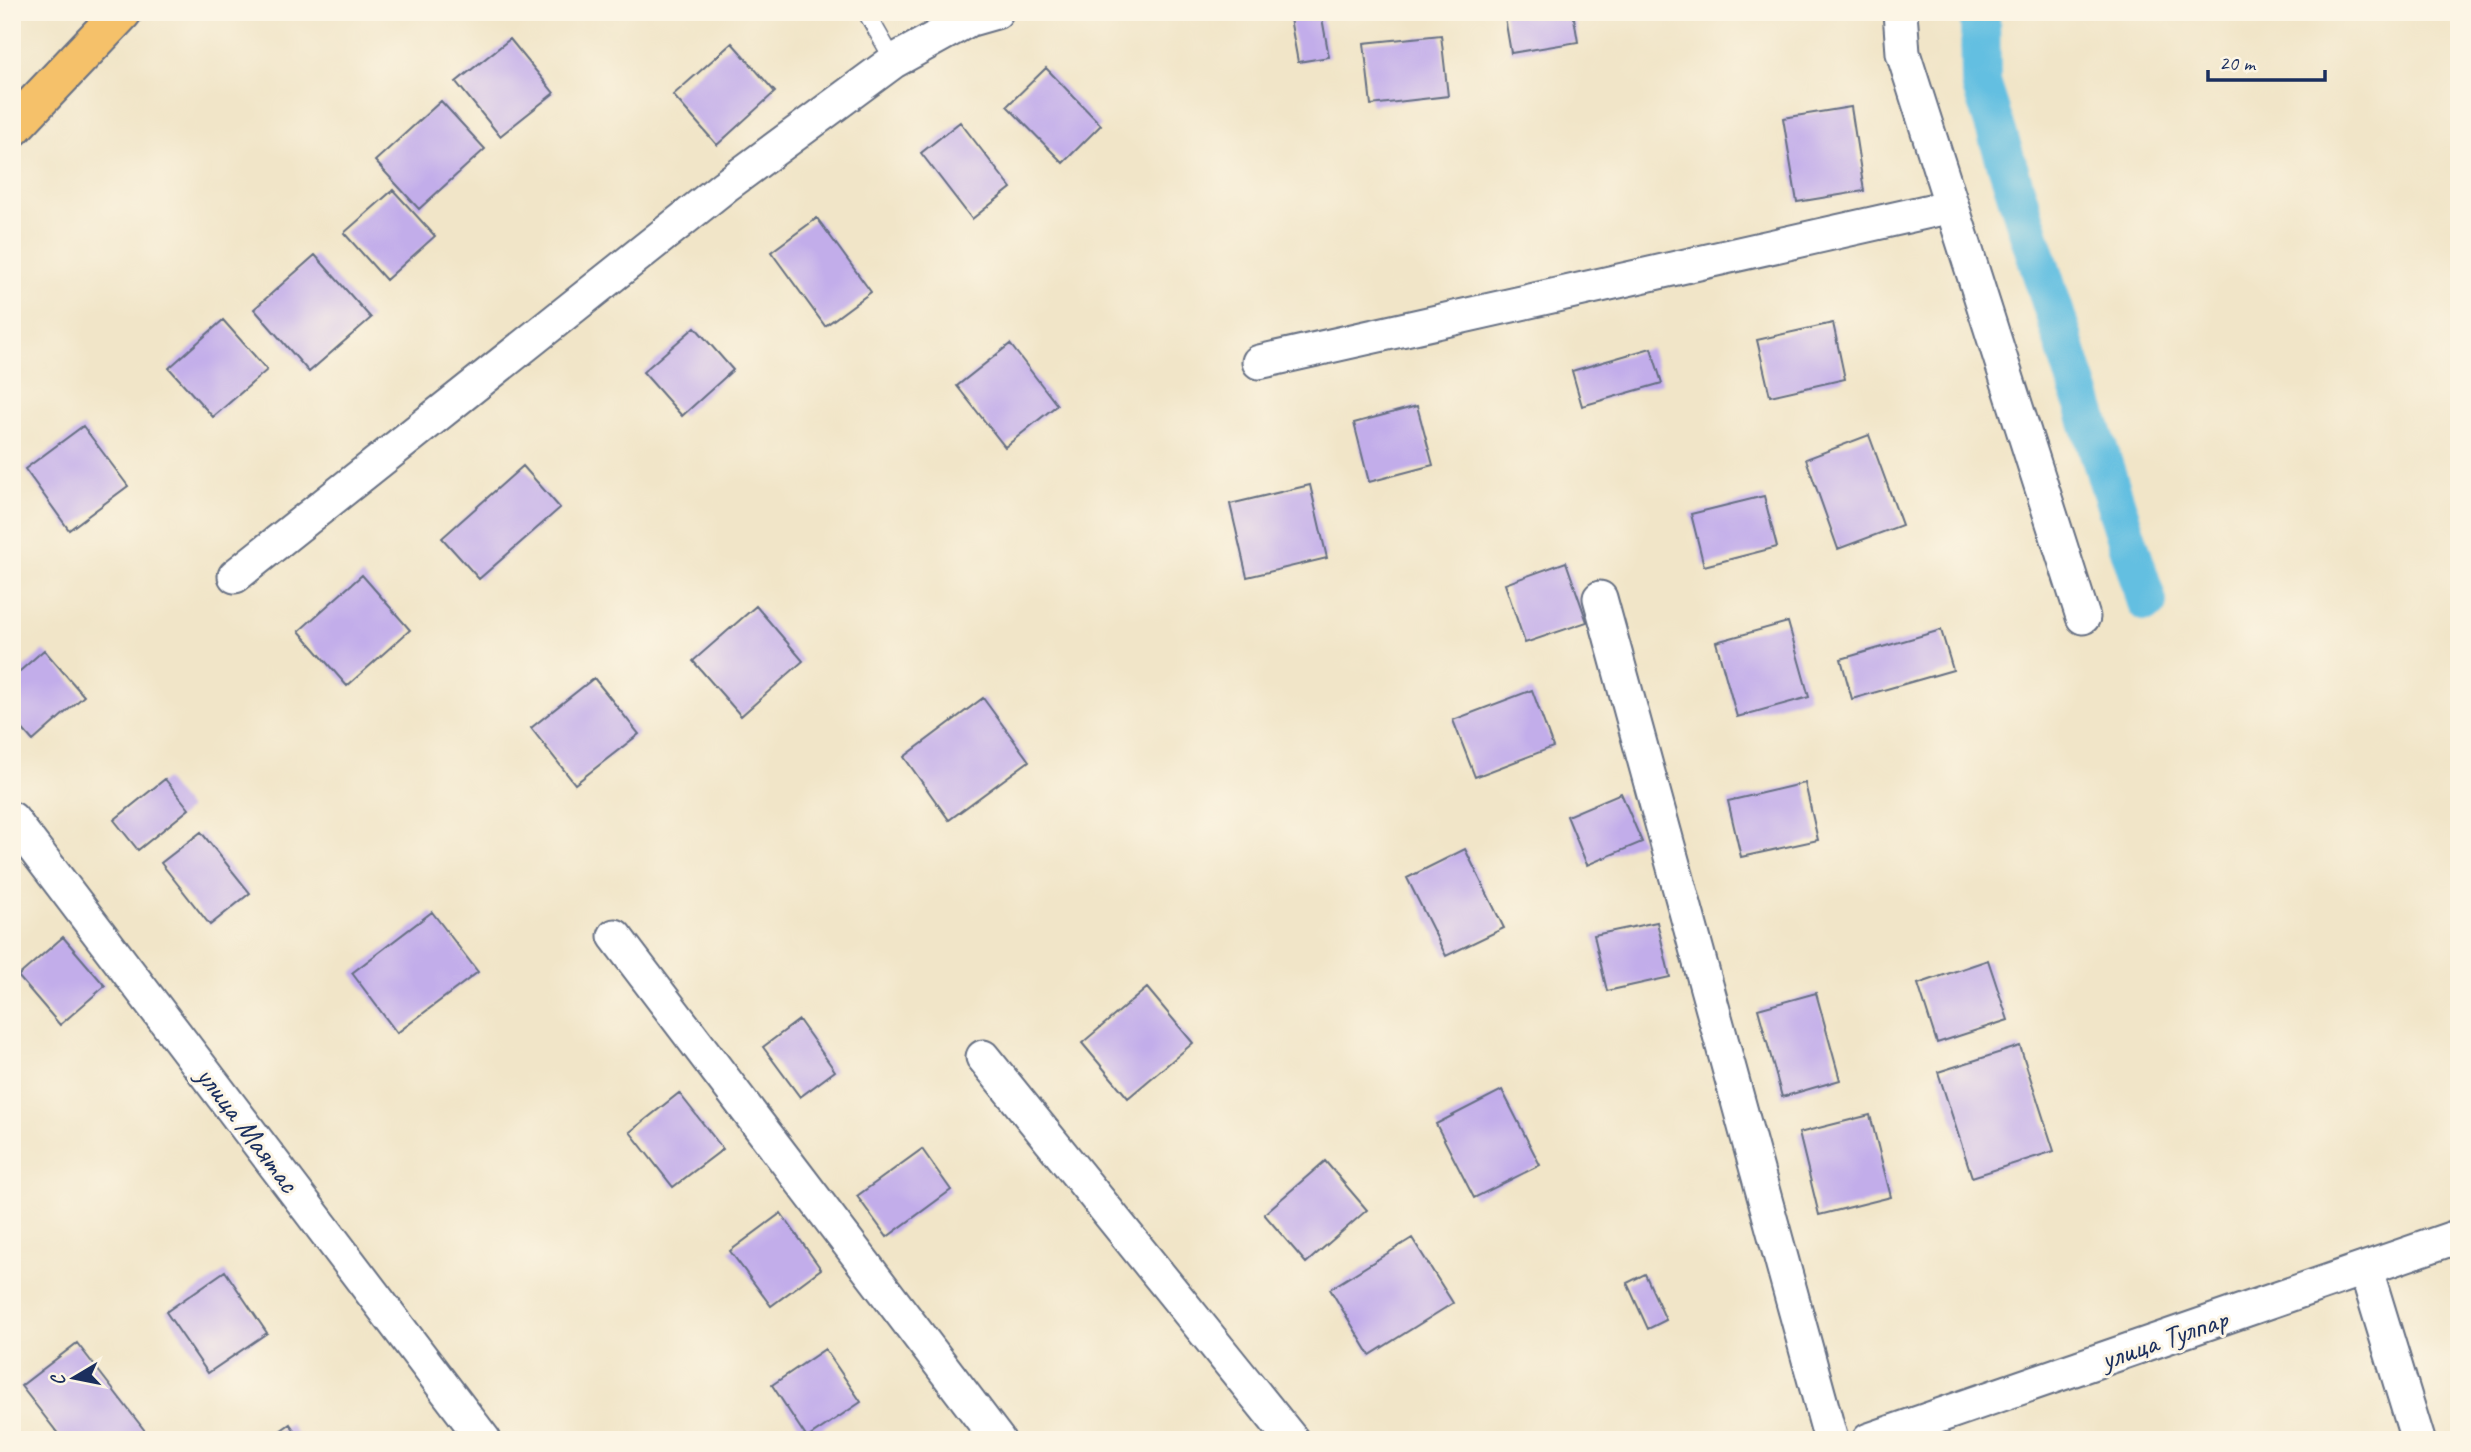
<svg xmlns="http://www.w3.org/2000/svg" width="2471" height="1452" font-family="Caveat,sans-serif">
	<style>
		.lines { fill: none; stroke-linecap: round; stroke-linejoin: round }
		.canal { stroke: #63bfe1; stroke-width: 40 }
		.building { fill: #c2adea }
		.lane-casing { stroke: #666f83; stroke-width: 19 }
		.street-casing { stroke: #666f83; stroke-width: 37 }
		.primary-casing { stroke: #666f83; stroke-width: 42 }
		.lane { stroke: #fff; stroke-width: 16 }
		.street { stroke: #fff; stroke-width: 33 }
		.primary { stroke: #f5c16b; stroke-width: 38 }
		.labels { text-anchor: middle; stroke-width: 6; stroke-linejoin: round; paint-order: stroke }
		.street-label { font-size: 30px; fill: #1b2f5e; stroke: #fcf5e5 }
	</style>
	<rect width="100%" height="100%" fill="#fcf5e5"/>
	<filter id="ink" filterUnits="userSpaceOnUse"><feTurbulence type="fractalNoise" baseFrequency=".0143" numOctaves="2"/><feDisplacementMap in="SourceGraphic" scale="14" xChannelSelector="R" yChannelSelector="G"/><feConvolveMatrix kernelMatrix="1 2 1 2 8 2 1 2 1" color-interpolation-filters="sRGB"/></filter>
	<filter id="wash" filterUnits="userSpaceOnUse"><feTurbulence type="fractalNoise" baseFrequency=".00686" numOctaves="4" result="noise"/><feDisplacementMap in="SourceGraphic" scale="28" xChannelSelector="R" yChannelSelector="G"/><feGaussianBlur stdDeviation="1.57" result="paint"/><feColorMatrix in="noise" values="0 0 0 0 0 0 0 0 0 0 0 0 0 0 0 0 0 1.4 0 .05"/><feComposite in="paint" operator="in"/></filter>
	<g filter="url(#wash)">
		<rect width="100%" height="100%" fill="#f1e5c8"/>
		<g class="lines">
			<path class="canal" d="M1980 12 1981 83 2147 602"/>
		</g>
		<g id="blocks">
			<path class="building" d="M1321 12 1329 57 1298 62 1289 13Z
				M1504 12H1573L1578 42 1511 53Z
				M1441 35 1448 96 1371 105 1364 43Z
				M510 39 554 93 500 136 456 82Z
				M732 43 775 92 717 145 673 95Z
				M1046 68 1101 125 1063 163 1007 106Z
				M441 101 485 149 419 209 375 161Z
				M1851 107 1864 191 1797 202 1783 118Z
				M960 122 1011 188 972 219 921 153Z
				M393 190 435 236 386 280 344 233Z
				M817 218 871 292 825 326 771 252Z
				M315 255 371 318 309 372 254 309Z
				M223 320 267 370 213 417 169 368Z
				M1833 323 1845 379 1770 396 1757 340Z
				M695 327 733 370 682 416 643 372Z
				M1010 344 1057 405 1005 447 957 386Z
				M1651 348 1662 383 1582 406 1572 371Z
				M1417 406 1433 465 1369 482 1354 423Z
				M83 426 128 486 69 530 25 469Z
				M1869 435 1902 525 1838 549 1806 459Z
				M523 466 560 508 479 579 442 538Z
				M1310 485 1327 558 1247 577 1230 504Z
				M1764 496 1777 547 1704 566 1691 514Z
				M1566 562 1587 622 1525 643 1505 584Z
				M362 575 410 630 347 686 299 631Z
				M756 606 803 661 741 716 693 661Z
				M1788 622 1809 697 1737 717 1716 642Z
				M1941 630 1953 670 1852 699 1841 659Z
				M44 650 84 696 33 741 12 717V678Z
				M594 678 639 734 575 784 531 728Z
				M1532 690 1553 747 1475 777 1453 720Z
				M983 698 1029 761 949 820 904 757Z
				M165 779 189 809 138 850 114 820Z
				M1805 783 1818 840 1741 857 1728 801Z
				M1621 793 1642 842 1587 865 1567 816Z
				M201 832 250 893 210 925 161 863Z
				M1465 849 1504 928 1446 956 1407 878Z
				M432 912 478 972 397 1033 352 973Z
				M1657 922 1670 977 1607 991 1594 935Z
				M63 937 105 986 60 1025 18 976Z
				M1988 960 2008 1020 1937 1043 1918 984Z
				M1147 988 1193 1043 1128 1098 1082 1043Z
				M1816 993 1840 1080 1782 1097 1758 1009Z
				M799 1020 835 1071 800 1097 763 1047Z
				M2020 1046 2054 1151 1972 1177 1938 1072Z
				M1502 1090 1540 1165 1474 1198 1436 1124Z
				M679 1093 723 1149 673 1187 630 1132Z
				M1870 1115 1891 1197 1819 1215 1799 1133Z
				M922 1149 951 1190 887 1237 857 1196Z
				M1325 1161 1367 1210 1306 1263 1264 1214Z
				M781 1213 821 1269 771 1306 730 1251Z
				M1412 1238 1453 1303 1370 1355 1330 1289Z
				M225 1271 267 1333 208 1373 166 1312Z
				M1645 1274 1666 1320 1648 1329 1627 1283Z
				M77 1343 152 1440H63L21 1386Z
				M825 1349 861 1402 807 1438 772 1385Z
				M290 1424 301 1440H267Z"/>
		</g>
	</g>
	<g filter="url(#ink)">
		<use href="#blocks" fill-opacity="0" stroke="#666f83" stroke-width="2"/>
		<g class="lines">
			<defs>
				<path id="lane" d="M866 12 894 61"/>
				<path id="street" d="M1900 12 1903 53 2083 617
					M1259 362 1952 206
					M235 576 725 186 894 61 968 20 996 12
					M1600 598 1831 1440
					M12 819 484 1440
					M615 936 998 1440
					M983 1057 1292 1440
					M2366 1270 2418 1440
					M1869 1440 2459 1236"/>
				<path id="primary" d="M12 128 122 12"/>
			</defs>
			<use href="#lane" class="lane-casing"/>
			<use href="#street" class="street-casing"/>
			<use href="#primary" class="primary-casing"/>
			<use href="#lane" class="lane"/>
			<use href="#street" class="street"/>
			<use href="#primary" class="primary"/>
		</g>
	</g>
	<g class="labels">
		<g class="street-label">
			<text transform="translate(248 1129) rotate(53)" y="10">улица Маятас</text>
			<text transform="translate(2164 1339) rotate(-19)" y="10">улица Тулпар</text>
		</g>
	</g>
	<rect width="2471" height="1452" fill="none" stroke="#fcf5e5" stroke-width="42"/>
	<g transform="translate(74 1378) rotate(260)" stroke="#fcf5e5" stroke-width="5" paint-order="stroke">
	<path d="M0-5L12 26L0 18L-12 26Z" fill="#1b2f5e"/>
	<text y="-10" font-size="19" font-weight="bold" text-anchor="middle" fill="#1b2f5e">С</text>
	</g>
	<path d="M2208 70v10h117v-10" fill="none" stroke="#1b2f5e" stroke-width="3.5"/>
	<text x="2219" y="70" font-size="21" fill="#1b2f5e" stroke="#fcf5e5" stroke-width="5" paint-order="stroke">20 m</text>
</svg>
